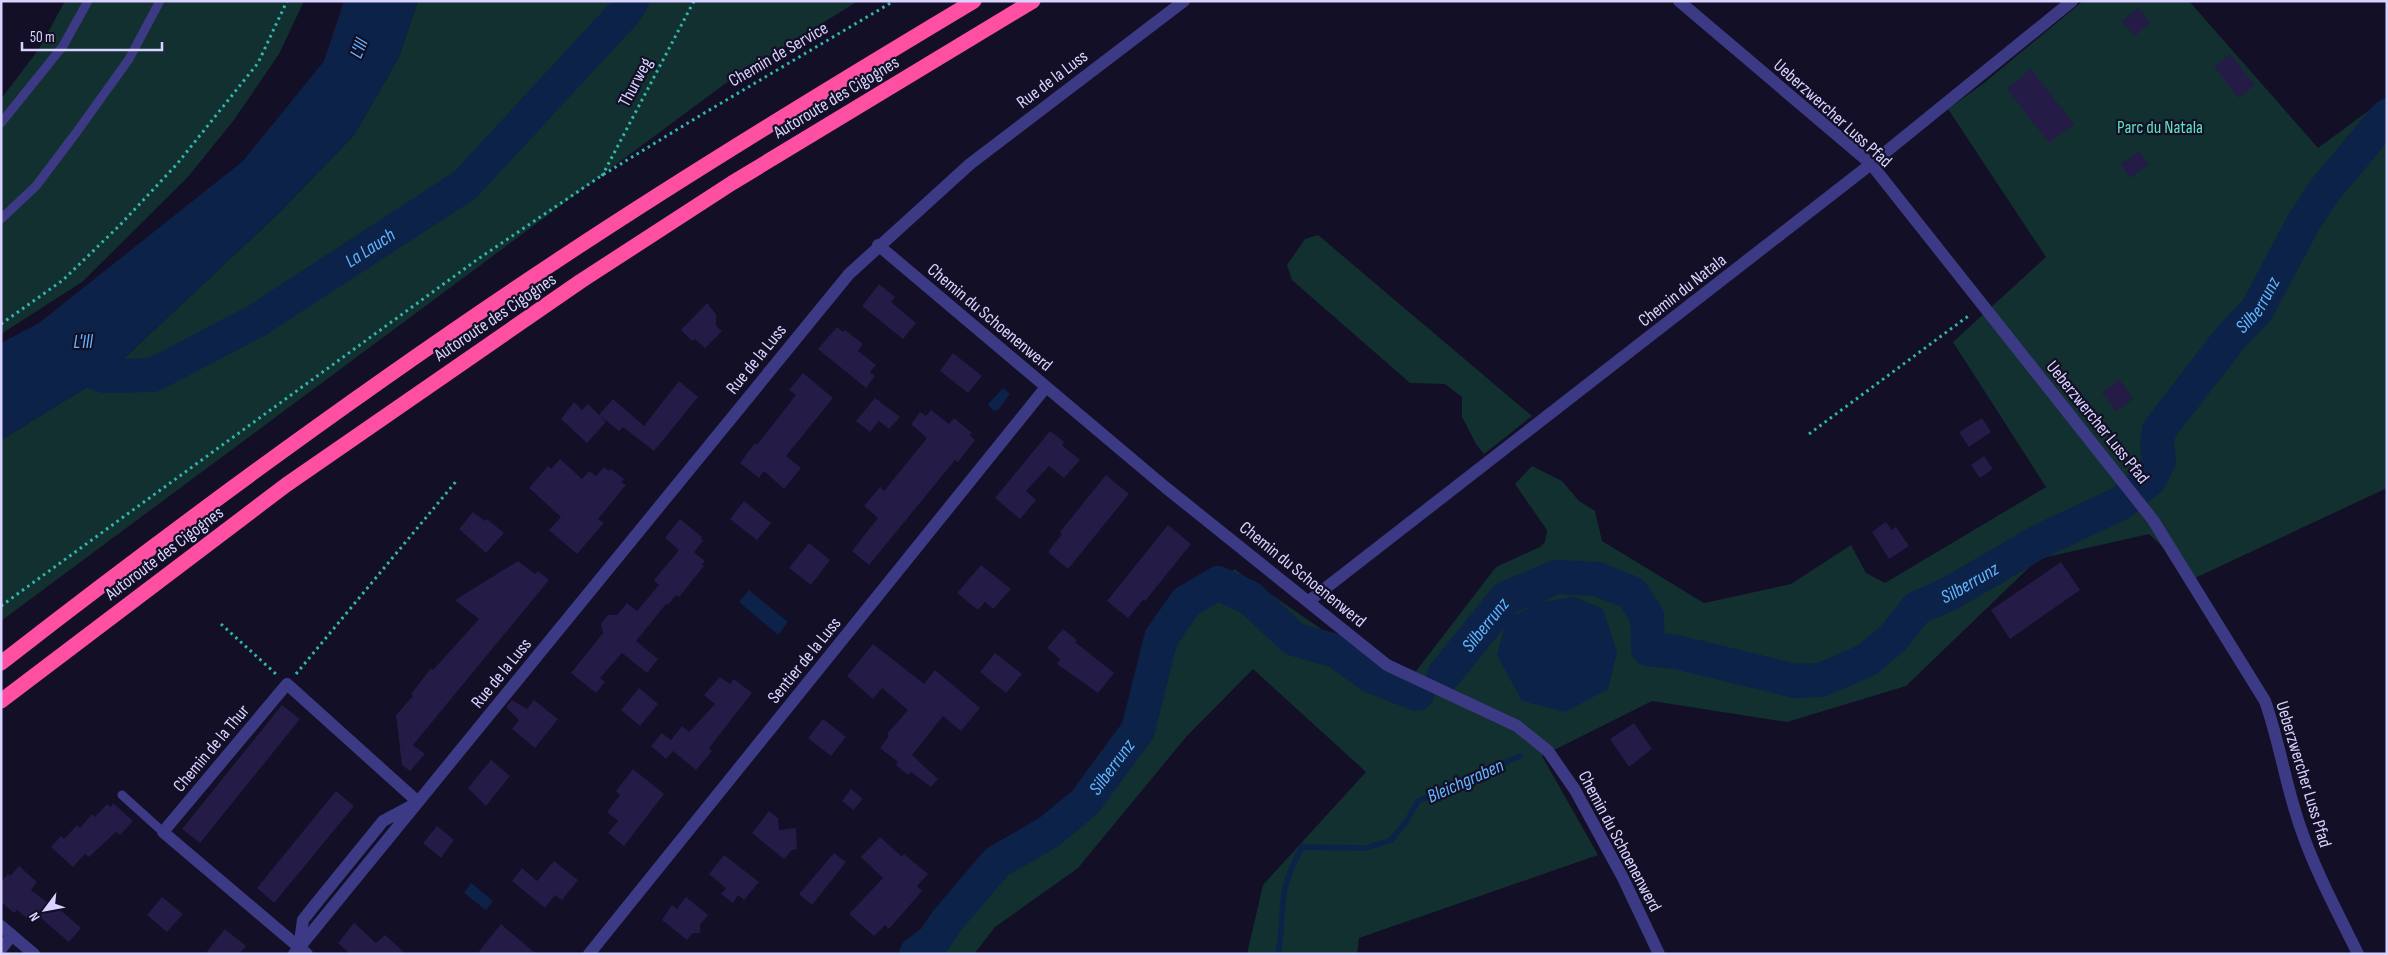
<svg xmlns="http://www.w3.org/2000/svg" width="2388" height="955" font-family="'Sofia Sans Condensed',sans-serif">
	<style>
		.green { fill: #12302f }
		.water { fill: #0c2248 }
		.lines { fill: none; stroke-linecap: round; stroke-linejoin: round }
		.stream { stroke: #0c2248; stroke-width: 5.5 }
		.river { stroke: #0c2248; stroke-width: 34 }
		.building { fill: #241b47 }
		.path { stroke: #2fb8b0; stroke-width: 3; stroke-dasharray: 2.5 4; stroke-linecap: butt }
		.lane { stroke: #3d3a85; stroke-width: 9 }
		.street { stroke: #3d3a85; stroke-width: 12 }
		.highway { stroke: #ff4fa3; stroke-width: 15 }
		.labels { text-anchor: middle; stroke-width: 4.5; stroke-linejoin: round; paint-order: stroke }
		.street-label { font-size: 18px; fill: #d9d4ff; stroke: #130f26 }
		.park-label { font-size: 18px; fill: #5fe0c0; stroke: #130f26 }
		.water-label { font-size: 19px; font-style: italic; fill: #62b6ff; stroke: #130f26 }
	</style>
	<rect width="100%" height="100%" fill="#130f26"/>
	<path class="green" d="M65 1H304L279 54 234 120 187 178 82 282 1 334V99L39 49Z
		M418 1H858L726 83 1 621V440L105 376 279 213 354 135 399 57Z
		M2083 1H2189L2318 148 2387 97V488L2195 578 2149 534 2038 559 1906 686 1787 722 1652 701 1542 756 1598 855 1359 938 1357 954H1247L1263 885 1366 772 1253 669 1186 737 1078 868 995 927 974 954H913L998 859 1128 764 1152 665 1234 569 1343 644 1410 679 1496 567 1540 547 1545 542 1547 530 1515 484 1532 466 1562 481 1579 501 1595 511 1602 541 1704 603 1791 584 1851 545 1866 573 1885 583 2046 487 1953 342 2046 257 1948 109 1984 83Z
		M1318 235 1532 416 1484 454 1476 444 1462 417V397L1445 384 1410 383 1292 280 1287 265 1305 239Z"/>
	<path class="water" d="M344 1H418L399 57 354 135 279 213 105 376 1 440V343L39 323 243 161 324 61Z
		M1003 388 1010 394 998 410 993 411 988 404Z
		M749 590 788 622 778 635 739 602Z
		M1575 597 1603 609 1617 652 1608 689 1565 712 1522 701 1497 655 1506 620 1540 602Z
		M471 883 493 901 486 910 464 893Z"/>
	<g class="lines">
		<path class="stream" d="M1278 954C1282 934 1281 914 1284 895 1286 877 1294 863 1302 847L1366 848 1391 840 1406 822 1418 801 1520 756"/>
		<g class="river">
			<path id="s1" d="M62 362 105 376 153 375 256 321 465 185 624 13 632 1"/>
			<path id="s2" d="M1444 675 1506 598 1556 577 1597 579 1632 593 1647 616 1648 649 1676 652 1795 681 1821 680 1867 660 1893 638 1917 608 1949 594 2040 541 2121 503 2150 479 2159 461 2157 444 2159 430 2231 337 2257 310 2302 225 2324 191 2387 116"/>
			<path id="s3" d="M916 954 934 940 946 922 997 862 1049 832 1085 802 1138 730 1161 638 1186 602 1218 583 1250 598 1294 639 1336 651 1373 677 1417 694"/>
		</g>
	</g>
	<path class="building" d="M2138 8 2150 23 2134 36 2122 21Z
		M2230 54 2255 85 2238 98 2214 66Z
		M2031 69 2074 124 2049 143 2007 89Z
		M2139 151 2149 164 2130 178 2121 164Z
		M879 284 895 297 891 302 916 323 903 339 862 306Z
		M707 303 716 314V326L722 331 705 348 695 339 692 341 681 330Z
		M837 327 843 332 845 330 863 344 858 351 876 365 870 372 875 376 866 388 818 349Z
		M953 353 982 376 968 393 940 371Z
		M803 373 833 398 786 456 801 468 784 489 764 471 759 478 740 463 755 443 757 445 796 395 789 390Z
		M2119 379 2133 399 2116 411 2102 393Z
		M679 381 698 397 654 451 623 427 619 431 599 415 613 399 644 426Z
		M875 398 900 417 889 429 879 421 870 432 856 421Z
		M574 402 582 410 588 404 606 422 587 443 561 419Z
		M931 410 949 424 954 418 972 433 970 435 975 440 958 462 955 460 869 565 852 551 878 518 864 506 880 487 884 491 927 438 911 424 920 412 926 416Z
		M1982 418 1991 432 1969 447 1959 432Z
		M1050 431 1064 442 1062 445 1080 460 1064 478 1049 466 1026 491 1036 500 1020 519 995 498Z
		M1984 456 1993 469 1980 478 1971 465Z
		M560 459 582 479 589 471 596 476 604 467 609 471 611 469 624 479 621 482 626 485 598 519 604 523 577 554 549 530 561 517 529 488 548 466 551 469Z
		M1106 475 1129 494 1068 569 1048 552 1062 534 1060 532Z
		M744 501 771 523 757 540 730 519Z
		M473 512 485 521 487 519 504 533 486 553 459 529Z
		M680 519 702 537 701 539 703 541 694 552 705 561 702 564 704 566 679 597 676 595 668 605 666 604 636 641 658 659 647 673 622 653 600 678 605 682 596 693 571 673 603 633 601 624 608 615H617L627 603 637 611 659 585 654 580 679 550 665 538Z
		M1886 522 1892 530 1896 527 1909 546 1889 559 1872 532Z
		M1168 525 1191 544 1145 601 1143 600 1128 618 1107 601Z
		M809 543 830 560 811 585 789 568Z
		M518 561 535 574 538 571 549 580 413 745 425 754 410 771 402 765 396 715 413 696 411 694 431 668 433 670 479 619 455 600Z
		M2061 562 2080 590 2010 639 1991 610Z
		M981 565 1011 589 993 609 985 602 978 610 957 593Z
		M1063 629 1077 640 1075 642 1114 673 1098 693 1057 664 1060 659 1047 648Z
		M873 644 924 684 935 670 980 708 961 731 943 716 912 755 938 779 931 787 911 772 908 775 896 765 898 762 880 748 889 736 887 734 908 710 882 688 873 699 847 676Z
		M995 653 1022 674 1006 693 980 672Z
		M720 677 730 684 734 679 752 693 709 748 712 751 696 770 673 751 666 759 651 746 662 733 671 740 682 726 689 732 715 704 704 695Z
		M639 688 658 704 640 726 621 710Z
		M512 700 527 709 534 700 558 719 535 748 512 729 519 720 506 707Z
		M282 705 300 719 200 843 182 829Z
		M823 719 846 737 831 756 808 738Z
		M1634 723 1652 749 1629 767 1610 739Z
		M491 760 510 776 486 806 468 788Z
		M633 769 664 794 624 846 608 833 618 821 607 812 620 795 616 791Z
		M851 789 863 799 853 810 842 801Z
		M336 791 354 806 274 903 257 888Z
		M113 803 133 821 120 835 116 832 89 857 85 854 73 867 51 847 61 836 64 839 77 825 80 828 92 814 95 817 107 804 111 807Z
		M769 811 778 818 779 830 796 828 797 849 792 850 784 859 752 833Z
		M437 826 454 840 441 858 423 843Z
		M880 837 902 857 904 854 928 874 917 886 922 891 889 929 885 925 874 936 849 914 883 878 861 857Z
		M834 853 846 862 812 905 799 894Z
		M724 855 759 882 744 900 738 895 733 903 721 894 726 888 709 874Z
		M554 861 578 880 562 900 555 895 545 908 512 881 522 868 537 881Z
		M19 866 37 882 31 890 57 910 58 908 81 928 69 942 34 912 28 919 17 910 14 913 1 902V882L8 874 10 876Z
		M162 897 183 914 167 932 147 915Z
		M686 897 708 915 700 925V933H693L687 940 662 920 672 905 677 909Z
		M354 923 376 943 385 935 406 954H350L338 943Z
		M501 924 536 954H477Z
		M225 929 246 946 239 954H205Z"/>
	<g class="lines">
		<path class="path" d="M602 176 694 1
			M1 324 63 280 120 225 177 164 258 63 287 1
			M1809 434 1971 314
			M1 606 478 259 601 176 701 115 894 1
			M221 624 276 674
			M296 674 458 479"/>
		<path class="lane" d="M1 123 63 46 88 1
			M1 219 36 186 76 133 129 59 160 1
			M122 795 163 832"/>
		<path class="street" d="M1679 1 1871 164 2153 520 2265 701C2280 743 2286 788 2301 829 2316 873 2338 913 2358 954
			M878 245 1165 487 1387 665 1517 726 1548 751 1575 790 1623 878 1659 954
			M1309 601 1871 164 2072 1
			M1 926 34 954
			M299 948 303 920 314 906 383 821 413 805
			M1 949 12 935
			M294 954 849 274 970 164 1184 1
			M307 954 163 832 287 684 418 802
			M589 954 1046 387"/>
		<path class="highway" d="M1 663C185 520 373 382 567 254 700 166 837 83 974 1
			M1 701 286 485 581 281 732 183 1033 1"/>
	</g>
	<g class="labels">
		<g class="street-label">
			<text transform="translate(778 54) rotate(-30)" y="6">Chemin de Service</text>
			<text transform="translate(1052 79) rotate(-37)" y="6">Rue de la Luss</text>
			<text transform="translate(635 82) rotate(-62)" y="6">Thurweg</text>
			<text transform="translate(836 97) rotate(-31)" y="6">Autoroute des Cigognes</text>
			<text transform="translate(1833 113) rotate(42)" y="6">Ueberzwercher Luss Pfad</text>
			<text transform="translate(1682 290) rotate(-38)" y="6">Chemin du Natala</text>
			<text transform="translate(495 317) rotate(-34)" y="6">Autoroute des Cigognes</text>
			<text transform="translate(990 317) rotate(40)" y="6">Chemin du Schoenenwerd</text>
			<text transform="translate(756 359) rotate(-51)" y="6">Rue de la Luss</text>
			<text transform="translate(2098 422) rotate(51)" y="6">Ueberzwercher Luss Pfad</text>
			<text transform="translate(164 553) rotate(-37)" y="6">Autoroute des Cigognes</text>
			<text transform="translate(1303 574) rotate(39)" y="6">Chemin du Schoenenwerd</text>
			<text transform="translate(804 660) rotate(-51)" y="6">Sentier de la Luss</text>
			<text transform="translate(501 673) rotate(-51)" y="6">Rue de la Luss</text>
			<text transform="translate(211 748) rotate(-50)" y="6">Chemin de la Thur</text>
			<text transform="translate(2304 774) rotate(73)" y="6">Ueberzwercher Luss Pfad</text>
			<text transform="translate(1620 841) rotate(62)" y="6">Chemin du Schoenenwerd</text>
		</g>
		<g class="park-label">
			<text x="2160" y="133">Parc du Natala</text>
		</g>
		<g class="water-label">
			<text transform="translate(358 48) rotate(-68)" y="7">L'Ill</text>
			<text dy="7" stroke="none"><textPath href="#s1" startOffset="345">La Lauch</textPath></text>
			<text dy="7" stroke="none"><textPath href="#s2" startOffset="1070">Silberrunz</textPath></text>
			<text x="83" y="348">L'Ill</text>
			<text dy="7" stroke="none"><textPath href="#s2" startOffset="650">Silberrunz</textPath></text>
			<text dy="7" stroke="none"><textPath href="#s2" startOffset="65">Silberrunz</textPath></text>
			<text dy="7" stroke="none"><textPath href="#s3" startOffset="274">Silberrunz</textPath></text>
			<text transform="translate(1465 780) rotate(-24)" y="7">Bleichgraben</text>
		</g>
	</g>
	<rect width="2388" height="955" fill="none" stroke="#d9d4ff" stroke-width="5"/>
	<g transform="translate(45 910) rotate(238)" stroke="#130f26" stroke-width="4" paint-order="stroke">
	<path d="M0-4L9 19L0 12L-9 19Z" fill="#d9d4ff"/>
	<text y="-8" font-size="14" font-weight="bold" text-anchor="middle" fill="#d9d4ff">N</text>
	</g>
	<path d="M22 42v8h140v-8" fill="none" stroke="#d9d4ff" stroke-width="2.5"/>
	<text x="30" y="42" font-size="15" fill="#d9d4ff" stroke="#130f26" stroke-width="4" paint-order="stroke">50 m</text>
</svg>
